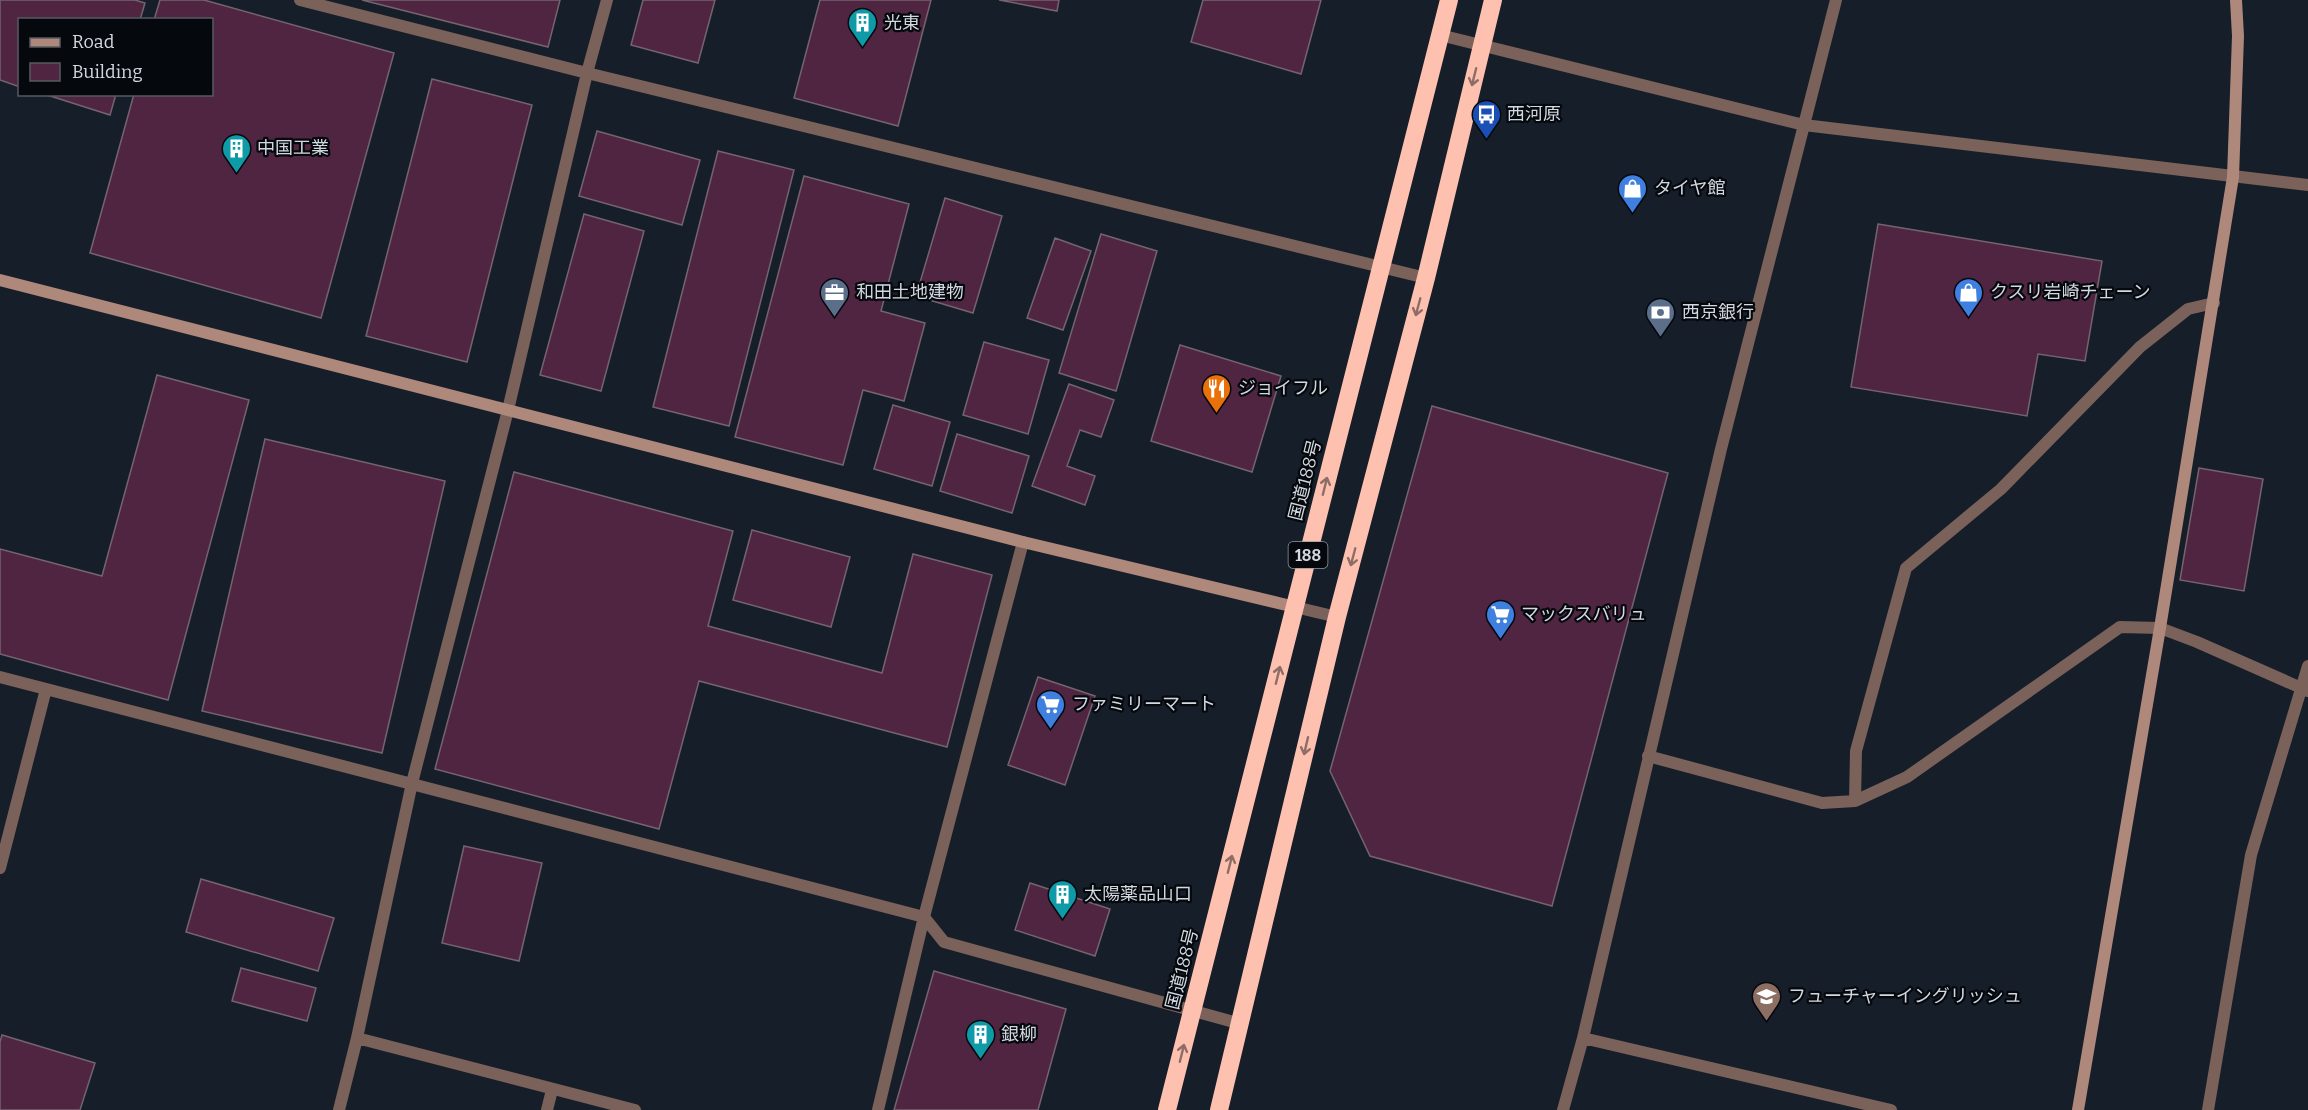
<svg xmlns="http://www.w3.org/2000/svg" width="2308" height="1110" font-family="Bitter,'Noto Sans JP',serif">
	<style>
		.building { fill: #4f2541; stroke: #74646e; stroke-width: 1.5 }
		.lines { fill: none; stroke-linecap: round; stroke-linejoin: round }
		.street { stroke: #7a615a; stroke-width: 12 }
		.secondary { stroke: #af887c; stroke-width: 12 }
		.highway { stroke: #fec0af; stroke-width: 18 }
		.oneway { stroke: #8e6d66 }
		.labels { text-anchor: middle; stroke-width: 4.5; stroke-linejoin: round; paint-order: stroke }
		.shield { fill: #05080d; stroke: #949aa1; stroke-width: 1.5 }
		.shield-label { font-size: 16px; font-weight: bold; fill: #d2d8e0 }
		.poi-label { font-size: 18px; fill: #d2d8e0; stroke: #05080d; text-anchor: start }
		.street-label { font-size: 18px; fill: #d2d8e0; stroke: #05080d }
	</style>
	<rect width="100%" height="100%" fill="#161e29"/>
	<path class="building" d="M0 0H135L145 3 140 20H20V87L0 80Z
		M160 0H204L394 53 321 318 90 253 134 94H212V20H154Z
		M362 0H560L548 47Z
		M643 0H715L698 63 631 45Z
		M820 0H931L898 126 794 98Z
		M999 0H1059L1057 11Z
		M1203 0H1321L1301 74 1191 42Z
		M432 79 532 105 467 362 366 336Z
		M44 94H116L110 115Z
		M597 131 700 160 682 225 579 196Z
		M718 151 794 170 729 426 653 407Z
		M804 176 909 204 881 311 925 323 904 401 863 390 843 465 735 437Z
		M945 198 1002 216 973 313 916 296Z
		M584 214 644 231 601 391 540 375Z
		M1878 224 2102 261 2085 361 2038 354 2027 416 1851 387Z
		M1101 234 1157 251 1116 391 1059 373Z
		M1055 238 1091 251 1063 330 1027 318Z
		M984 342 1049 360 1028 434 963 415Z
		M1180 345 1281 376 1252 472 1151 441Z
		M157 375 249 400 168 700 0 654V549L102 576Z
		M1069 384 1114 400 1101 437 1080 430 1067 466 1095 476 1085 505 1032 486Z
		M893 405 950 422 932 486 874 469Z
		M1432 406 1668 473 1552 906 1370 856 1330 771Z
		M957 434 1029 456 1012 513 940 491Z
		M265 439 445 481 382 753 202 711Z
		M2199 468 2263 479 2244 591 2180 580Z
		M514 472 733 531 708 626 882 673 913 554 992 575 947 747 699 681 659 829 435 769Z
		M752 530 850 557 831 627 733 600Z
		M1038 677 1095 696 1065 785 1008 765Z
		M464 846 542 863 519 961 442 943Z
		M201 879 334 918 318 971 186 932Z
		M1030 883 1110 909 1095 956 1015 930Z
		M241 968 316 988 307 1021 232 1001Z
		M934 971 1066 1009 1038 1110H894Z
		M2 1035 95 1063 80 1110H0V1042Z"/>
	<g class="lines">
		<path class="street" d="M300 0 587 73 1426 278
			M1440 35 1804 125 2308 185
			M1295 607 1337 617
			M0 677 924 917 944 942 1241 1024
			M1648 756 1822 803 1855 801 1907 777 2120 627 2160 628 2197 642 2308 691
			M1855 801 1856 751 1906 568 2001 489 2140 347 2188 309 2214 303
			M0 868 46 689
			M357 1038 635 1110
			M1583 1038 1891 1110
			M339 1110 357 1038 412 783 508 410 587 73 607 0
			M547 1110 552 1090
			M878 1110 924 917 1023 542
			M1563 1110 1583 1038 1721 449 1836 0
			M2208 1110 2251 855 2308 666"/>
		<path class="secondary" d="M0 280 1023 542 1295 607
			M2078 1110 2160 628 2233 177 2238 36 2236 0"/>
		<path class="highway" d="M1167 1110 1449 0
			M1219 1110 1337 617 1426 278 1493 0"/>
	</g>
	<defs><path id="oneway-shaft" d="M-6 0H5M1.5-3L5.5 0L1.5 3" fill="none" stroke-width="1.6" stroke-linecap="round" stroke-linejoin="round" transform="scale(1.5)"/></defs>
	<g class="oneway">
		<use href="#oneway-shaft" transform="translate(1474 77) rotate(104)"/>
		<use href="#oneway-shaft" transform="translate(1418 307) rotate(105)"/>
		<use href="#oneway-shaft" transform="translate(1325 486) rotate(-76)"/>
		<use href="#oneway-shaft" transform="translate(1353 557) rotate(105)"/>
		<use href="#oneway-shaft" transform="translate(1278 675) rotate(-76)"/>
		<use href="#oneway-shaft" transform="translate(1306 746) rotate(103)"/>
		<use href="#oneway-shaft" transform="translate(1230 864) rotate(-76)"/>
		<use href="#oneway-shaft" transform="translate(1182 1053) rotate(-76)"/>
	</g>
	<defs>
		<symbol id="building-pin" viewBox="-11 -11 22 30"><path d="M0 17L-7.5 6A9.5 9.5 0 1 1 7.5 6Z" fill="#0f9aa8" stroke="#05080d"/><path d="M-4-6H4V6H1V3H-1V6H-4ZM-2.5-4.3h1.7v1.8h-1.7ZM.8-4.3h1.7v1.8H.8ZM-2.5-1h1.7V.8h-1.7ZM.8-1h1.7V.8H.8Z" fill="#fff"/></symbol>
		<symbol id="bus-pin" viewBox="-11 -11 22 30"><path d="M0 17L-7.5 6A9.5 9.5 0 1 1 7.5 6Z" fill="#1a4fb4" stroke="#05080d"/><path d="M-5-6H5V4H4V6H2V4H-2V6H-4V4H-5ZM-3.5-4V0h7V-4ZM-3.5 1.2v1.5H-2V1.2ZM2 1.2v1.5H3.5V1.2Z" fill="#fff"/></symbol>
		<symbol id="shop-pin" viewBox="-11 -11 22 30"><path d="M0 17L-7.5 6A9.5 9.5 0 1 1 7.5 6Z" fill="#3f7fe0" stroke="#05080d"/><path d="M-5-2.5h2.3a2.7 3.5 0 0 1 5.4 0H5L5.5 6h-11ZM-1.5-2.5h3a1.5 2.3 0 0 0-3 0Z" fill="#fff"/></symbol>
		<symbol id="office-pin" viewBox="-11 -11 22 30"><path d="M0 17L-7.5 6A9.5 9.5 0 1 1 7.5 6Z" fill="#5c6f8a" stroke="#05080d"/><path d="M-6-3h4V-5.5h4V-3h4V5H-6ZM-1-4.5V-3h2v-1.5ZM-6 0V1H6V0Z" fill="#fff"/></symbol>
		<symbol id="bank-pin" viewBox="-11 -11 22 30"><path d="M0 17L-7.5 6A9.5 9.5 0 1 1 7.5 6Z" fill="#5c6f8a" stroke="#05080d"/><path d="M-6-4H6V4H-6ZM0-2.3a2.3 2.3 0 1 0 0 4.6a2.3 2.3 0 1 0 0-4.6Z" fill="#fff"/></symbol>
		<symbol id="restaurant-pin" viewBox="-11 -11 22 30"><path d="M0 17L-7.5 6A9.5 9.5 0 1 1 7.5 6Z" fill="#e8710a" stroke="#05080d"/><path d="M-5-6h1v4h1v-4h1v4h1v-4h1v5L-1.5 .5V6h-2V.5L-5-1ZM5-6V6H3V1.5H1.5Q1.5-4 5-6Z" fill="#fff"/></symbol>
		<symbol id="supermarket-pin" viewBox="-11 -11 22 30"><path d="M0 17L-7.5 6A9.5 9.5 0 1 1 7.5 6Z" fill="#3f7fe0" stroke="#05080d"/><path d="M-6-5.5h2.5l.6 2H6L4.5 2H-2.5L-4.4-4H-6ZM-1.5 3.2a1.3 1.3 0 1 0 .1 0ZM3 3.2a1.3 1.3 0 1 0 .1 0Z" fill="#fff"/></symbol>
		<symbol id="school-pin" viewBox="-11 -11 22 30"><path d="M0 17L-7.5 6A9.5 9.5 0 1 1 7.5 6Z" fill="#8d6e63" stroke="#05080d"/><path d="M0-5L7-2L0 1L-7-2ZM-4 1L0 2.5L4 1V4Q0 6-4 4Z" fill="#fff"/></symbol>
	</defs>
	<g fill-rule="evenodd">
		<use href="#building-pin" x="846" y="6" width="33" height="45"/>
		<use href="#bus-pin" x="1470" y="98" width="33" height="45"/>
		<use href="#building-pin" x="220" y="132" width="33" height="45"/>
		<use href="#shop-pin" x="1616" y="172" width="33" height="45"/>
		<use href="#office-pin" x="818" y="276" width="33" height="45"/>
		<use href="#shop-pin" x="1952" y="276" width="33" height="45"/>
		<use href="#bank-pin" x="1644" y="296" width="33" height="45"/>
		<use href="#restaurant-pin" x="1200" y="372" width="33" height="45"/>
		<use href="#supermarket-pin" x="1484" y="598" width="33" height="45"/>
		<use href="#supermarket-pin" x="1034" y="688" width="33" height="45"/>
		<use href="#building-pin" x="1046" y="878" width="33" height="45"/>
		<use href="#school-pin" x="1750" y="980" width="33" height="45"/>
		<use href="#building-pin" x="964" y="1018" width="33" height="45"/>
	</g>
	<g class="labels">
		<rect class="shield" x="1288.5" y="542" width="39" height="26" rx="4.5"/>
		<g class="shield-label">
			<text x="1308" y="561">188</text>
		</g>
		<g class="poi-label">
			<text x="884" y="29">光東</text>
			<text x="1507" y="120">西河原</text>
			<text x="257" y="154">中国工業</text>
			<text x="1654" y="194">タイヤ館</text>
			<text x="856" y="298">和田土地建物</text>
			<text x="1990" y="298">クスリ岩崎チェーン</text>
			<text x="1682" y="318">西京銀行</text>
			<text x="1238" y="394">ジョイフル</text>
			<text x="1521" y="620">マックスバリュ</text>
			<text x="1072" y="710">ファミリーマート</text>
			<text x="1084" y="900">太陽薬品山口</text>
			<text x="1788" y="1002">フューチャーイングリッシュ</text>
			<text x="1001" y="1040">銀柳</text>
		</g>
		<g class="street-label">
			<text transform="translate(1305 480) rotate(-76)" y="6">国道188号</text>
			<text transform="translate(1182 969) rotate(-76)" y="6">国道188号</text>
		</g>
	</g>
	<rect x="18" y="18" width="195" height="78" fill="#05080d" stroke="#575b61" stroke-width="1.5"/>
	<rect x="30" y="38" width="30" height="9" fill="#af887c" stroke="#575b61" stroke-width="1.5"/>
	<text x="72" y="48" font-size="18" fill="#d2d8e0">Road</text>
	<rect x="30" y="63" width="30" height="18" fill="#4f2541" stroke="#575b61" stroke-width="1.5"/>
	<text x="72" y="78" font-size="18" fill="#d2d8e0">Building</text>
</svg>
